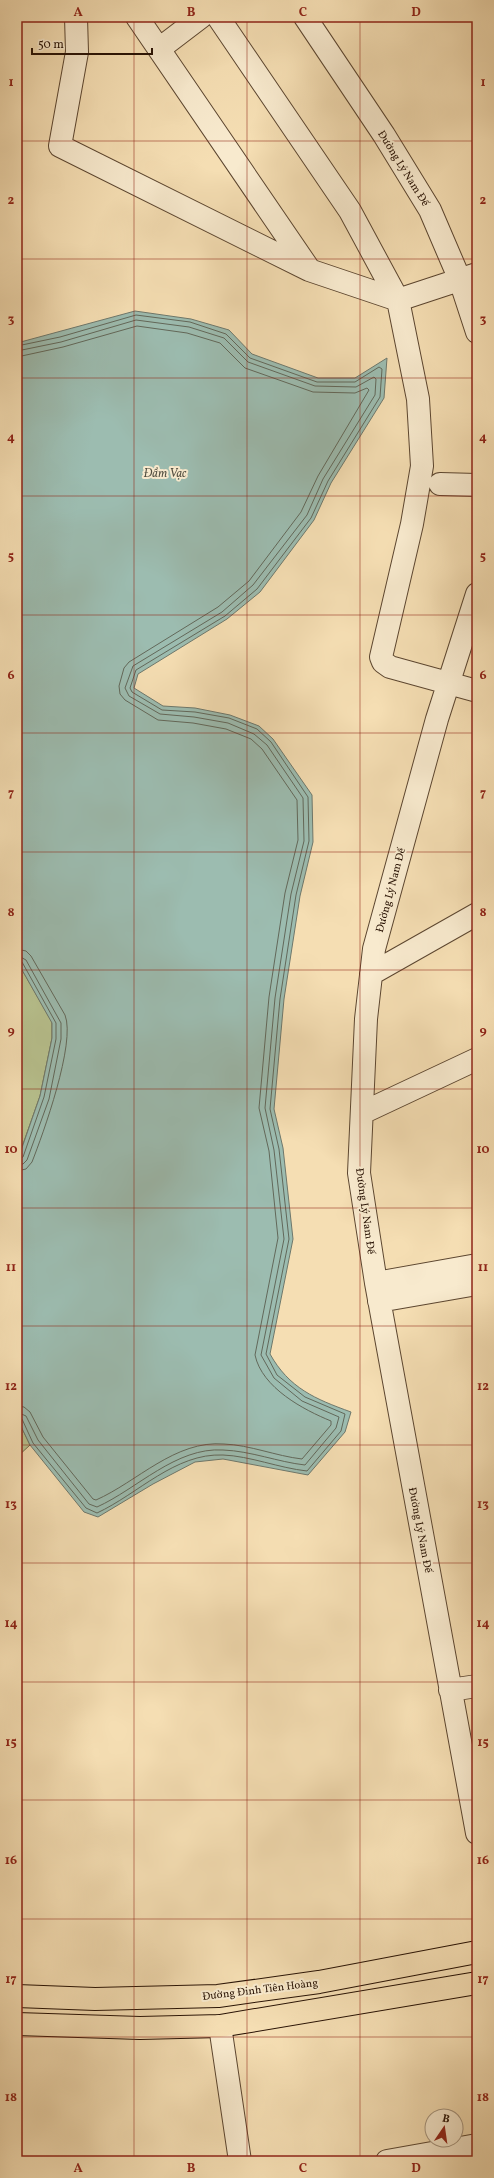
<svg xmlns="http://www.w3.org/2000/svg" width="494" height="2178" font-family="Vollkorn,serif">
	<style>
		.green { fill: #b8c28f; stroke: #706a4a }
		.water { fill: #9cbcb0; stroke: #6e786c }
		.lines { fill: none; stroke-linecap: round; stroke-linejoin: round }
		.shore { stroke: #62685a; stroke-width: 1 }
		.minor-casing { stroke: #5c4630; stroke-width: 24 }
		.major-casing { stroke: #291305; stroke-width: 24 }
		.minor { stroke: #f8eace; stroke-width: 22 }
		.major { stroke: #f5deb3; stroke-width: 22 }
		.grid { fill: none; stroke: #8f2418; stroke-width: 1; stroke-opacity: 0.55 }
		.labels { text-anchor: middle; stroke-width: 4; stroke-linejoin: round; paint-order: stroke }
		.street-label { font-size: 11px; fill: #291305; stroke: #f8eace }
		.water-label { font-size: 12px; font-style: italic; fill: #514e41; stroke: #f8eace }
		.neatline { fill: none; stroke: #8f2418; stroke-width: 1.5 }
		.grid-label { font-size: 13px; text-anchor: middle; font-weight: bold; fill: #8f2418 }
	</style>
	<rect width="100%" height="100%" fill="#f5deb3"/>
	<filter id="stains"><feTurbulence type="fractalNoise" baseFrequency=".005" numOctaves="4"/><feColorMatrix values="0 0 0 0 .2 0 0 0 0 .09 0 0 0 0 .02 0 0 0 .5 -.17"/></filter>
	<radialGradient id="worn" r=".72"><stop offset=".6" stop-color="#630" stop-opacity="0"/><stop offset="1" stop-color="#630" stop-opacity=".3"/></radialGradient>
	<path class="green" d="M17 961 52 1022V1038L40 1096 17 1161Z
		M17 1418 30 1445 17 1457Z"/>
	<path class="water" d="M135 311 191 319 229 330 252 354 318 378H355L387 358 384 398 331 483 314 520 260 592 227 619 138 674 134 688 163 706 195 708 230 715 259 726 273 739 312 795 313 842 300 896 284 999 274 1109 283 1148 293 1239 270 1354C289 1388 315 1399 351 1412L345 1432 308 1475 223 1459 195 1462 153 1484 98 1517 84 1512 30 1445 17 1418V1162L40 1096 52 1038V1023L17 961V343Z"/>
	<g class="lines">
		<path class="shore" d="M17 346 60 337 136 315 190 322 226 334 250 358 317 382H355L379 367 382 369 380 397 328 481 311 518 257 589 225 616 136 670 130 688 132 692 162 710 195 712 229 718 257 729 271 742 308 797 309 841 296 895 280 999 270 1109 279 1149 289 1239 266 1354 277 1375 305 1397 345 1414 341 1431 307 1471C279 1468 250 1456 223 1455 175 1453 138 1494 97 1513L86 1508 33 1443 22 1419 17 1417
			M17 351 61 342 136 320 189 327 224 338 248 362 315 386 356 387 374 377 376 379 375 395 323 479 307 515 253 585 222 612 133 666 125 688 129 696 160 714 194 717 228 723 254 734 267 745 303 798 304 841 291 894 275 998 265 1108 274 1150 284 1239 261 1355 274 1378 302 1401 339 1417 336 1428 305 1465C278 1462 251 1451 223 1450 176 1447 137 1489 97 1507L89 1504 38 1440 26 1416 17 1412
			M17 357 63 347 137 326 187 333 220 343 245 368 313 392 355 393 367 388 369 390 318 476 301 512 249 581 218 607 129 662 124 668 119 686 120 694 125 700 158 720 193 723 226 729 251 739 262 749 297 800 298 840 285 893 269 997 259 1108 269 1151 278 1238 255 1355C262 1388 304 1410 331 1421V1425L302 1459C276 1456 250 1445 224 1444 175 1440 137 1482 96 1500L93 1499 43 1437 30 1412 24 1407 17 1406
			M17 949 26 951 31 956 65 1015C76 1043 43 1134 32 1162L26 1169 17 1171
			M17 955 26 960 61 1023V1039L49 1099 27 1160 23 1164 17 1165
			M17 960 22 962 56 1023V1039L44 1097 23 1157 17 1160"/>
		<defs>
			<path id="minor" d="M76 17 77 52 60 146 309 270 398 300 477 274
				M137 17 309 269
				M218 17 350 211 398 300 418 399 422 466 412 524 381 657 383 662 390 667 477 691
				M305 17 384 135 430 210 460 280 477 332
				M159 49 201 17
				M440 484 477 485
				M477 594 437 719 374 949 366 1019 359 1173 376 1283 477 1833
				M371 974 477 914
				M362 1113 477 1059
				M376 1283 477 1265
				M379 1301 477 1284
				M450 1690 477 1686
				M220 2026 240 2161
				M387 2161 477 2145"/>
			<path id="major" d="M17 1996 95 1999 218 1996 319 1982 477 1952
				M17 2024 140 2028 220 2026 477 1983"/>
		</defs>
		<use href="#minor" class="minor-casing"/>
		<use href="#major" class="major-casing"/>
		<use href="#minor" class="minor"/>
		<use href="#major" class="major"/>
	</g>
	<path class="grid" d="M134 17V2161M247 17V2161M360 17V2161M17 141H477M17 259H477M17 378H477M17 496H477M17 615H477M17 733H477M17 852H477M17 970H477M17 1089H477M17 1208H477M17 1326H477M17 1445H477M17 1563H477M17 1682H477M17 1800H477M17 1919H477M17 2037H477"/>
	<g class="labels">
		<g class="street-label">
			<text transform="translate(404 168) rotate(58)" y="4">Đường Lý Nam Đế</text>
			<text transform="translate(390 890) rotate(-75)" y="4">Đường Lý Nam Đế</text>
			<text transform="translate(366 1211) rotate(82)" y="4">Đường Lý Nam Đế</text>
			<text transform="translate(421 1530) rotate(79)" y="4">Đường Lý Nam Đế</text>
			<text transform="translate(260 1989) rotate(-7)" y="4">Đường Đinh Tiên Hoàng</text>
		</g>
		<g class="water-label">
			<text x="165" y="477">Đầm Vạc</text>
		</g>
	</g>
	<rect width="494" height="2178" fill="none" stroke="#f5deb3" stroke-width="44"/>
	<g transform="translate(444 2128) rotate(13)"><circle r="19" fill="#f8eace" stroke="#a5947e"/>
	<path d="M0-3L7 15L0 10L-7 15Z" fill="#8f2418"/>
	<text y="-6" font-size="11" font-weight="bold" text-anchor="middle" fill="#291305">B</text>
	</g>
	<path d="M32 48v6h120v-6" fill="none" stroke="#291305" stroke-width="2"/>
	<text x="38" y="48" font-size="12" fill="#291305" stroke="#f8eace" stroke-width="3" paint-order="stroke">50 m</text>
	<rect x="22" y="22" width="450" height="2134" class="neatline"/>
	<g class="grid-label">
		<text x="78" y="16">A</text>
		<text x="191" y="16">B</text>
		<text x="303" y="16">C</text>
		<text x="416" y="16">D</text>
		<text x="11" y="86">1</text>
		<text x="483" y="86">1</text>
		<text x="11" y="204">2</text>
		<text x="483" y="204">2</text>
		<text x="11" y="323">3</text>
		<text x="483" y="323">3</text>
		<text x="11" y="441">4</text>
		<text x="483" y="441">4</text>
		<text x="11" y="560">5</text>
		<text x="483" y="560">5</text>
		<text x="11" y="679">6</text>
		<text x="483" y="679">6</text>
		<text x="11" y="797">7</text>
		<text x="483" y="797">7</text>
		<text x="11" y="916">8</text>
		<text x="483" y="916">8</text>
		<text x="11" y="1034">9</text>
		<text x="483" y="1034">9</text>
		<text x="11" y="1153">10</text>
		<text x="483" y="1153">10</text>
		<text x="11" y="1271">11</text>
		<text x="483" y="1271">11</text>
		<text x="11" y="1390">12</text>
		<text x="483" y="1390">12</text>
		<text x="11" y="1508">13</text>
		<text x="483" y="1508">13</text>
		<text x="11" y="1627">14</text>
		<text x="483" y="1627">14</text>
		<text x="11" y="1746">15</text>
		<text x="483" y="1746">15</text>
		<text x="11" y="1864">16</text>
		<text x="483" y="1864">16</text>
		<text x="11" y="1983">17</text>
		<text x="483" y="1983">17</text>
		<text x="11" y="2101">18</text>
		<text x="483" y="2101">18</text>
		<text x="78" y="2172">A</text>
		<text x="191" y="2172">B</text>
		<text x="303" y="2172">C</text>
		<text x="416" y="2172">D</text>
	</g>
	<rect width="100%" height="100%" filter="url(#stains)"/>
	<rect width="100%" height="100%" fill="url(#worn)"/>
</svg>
